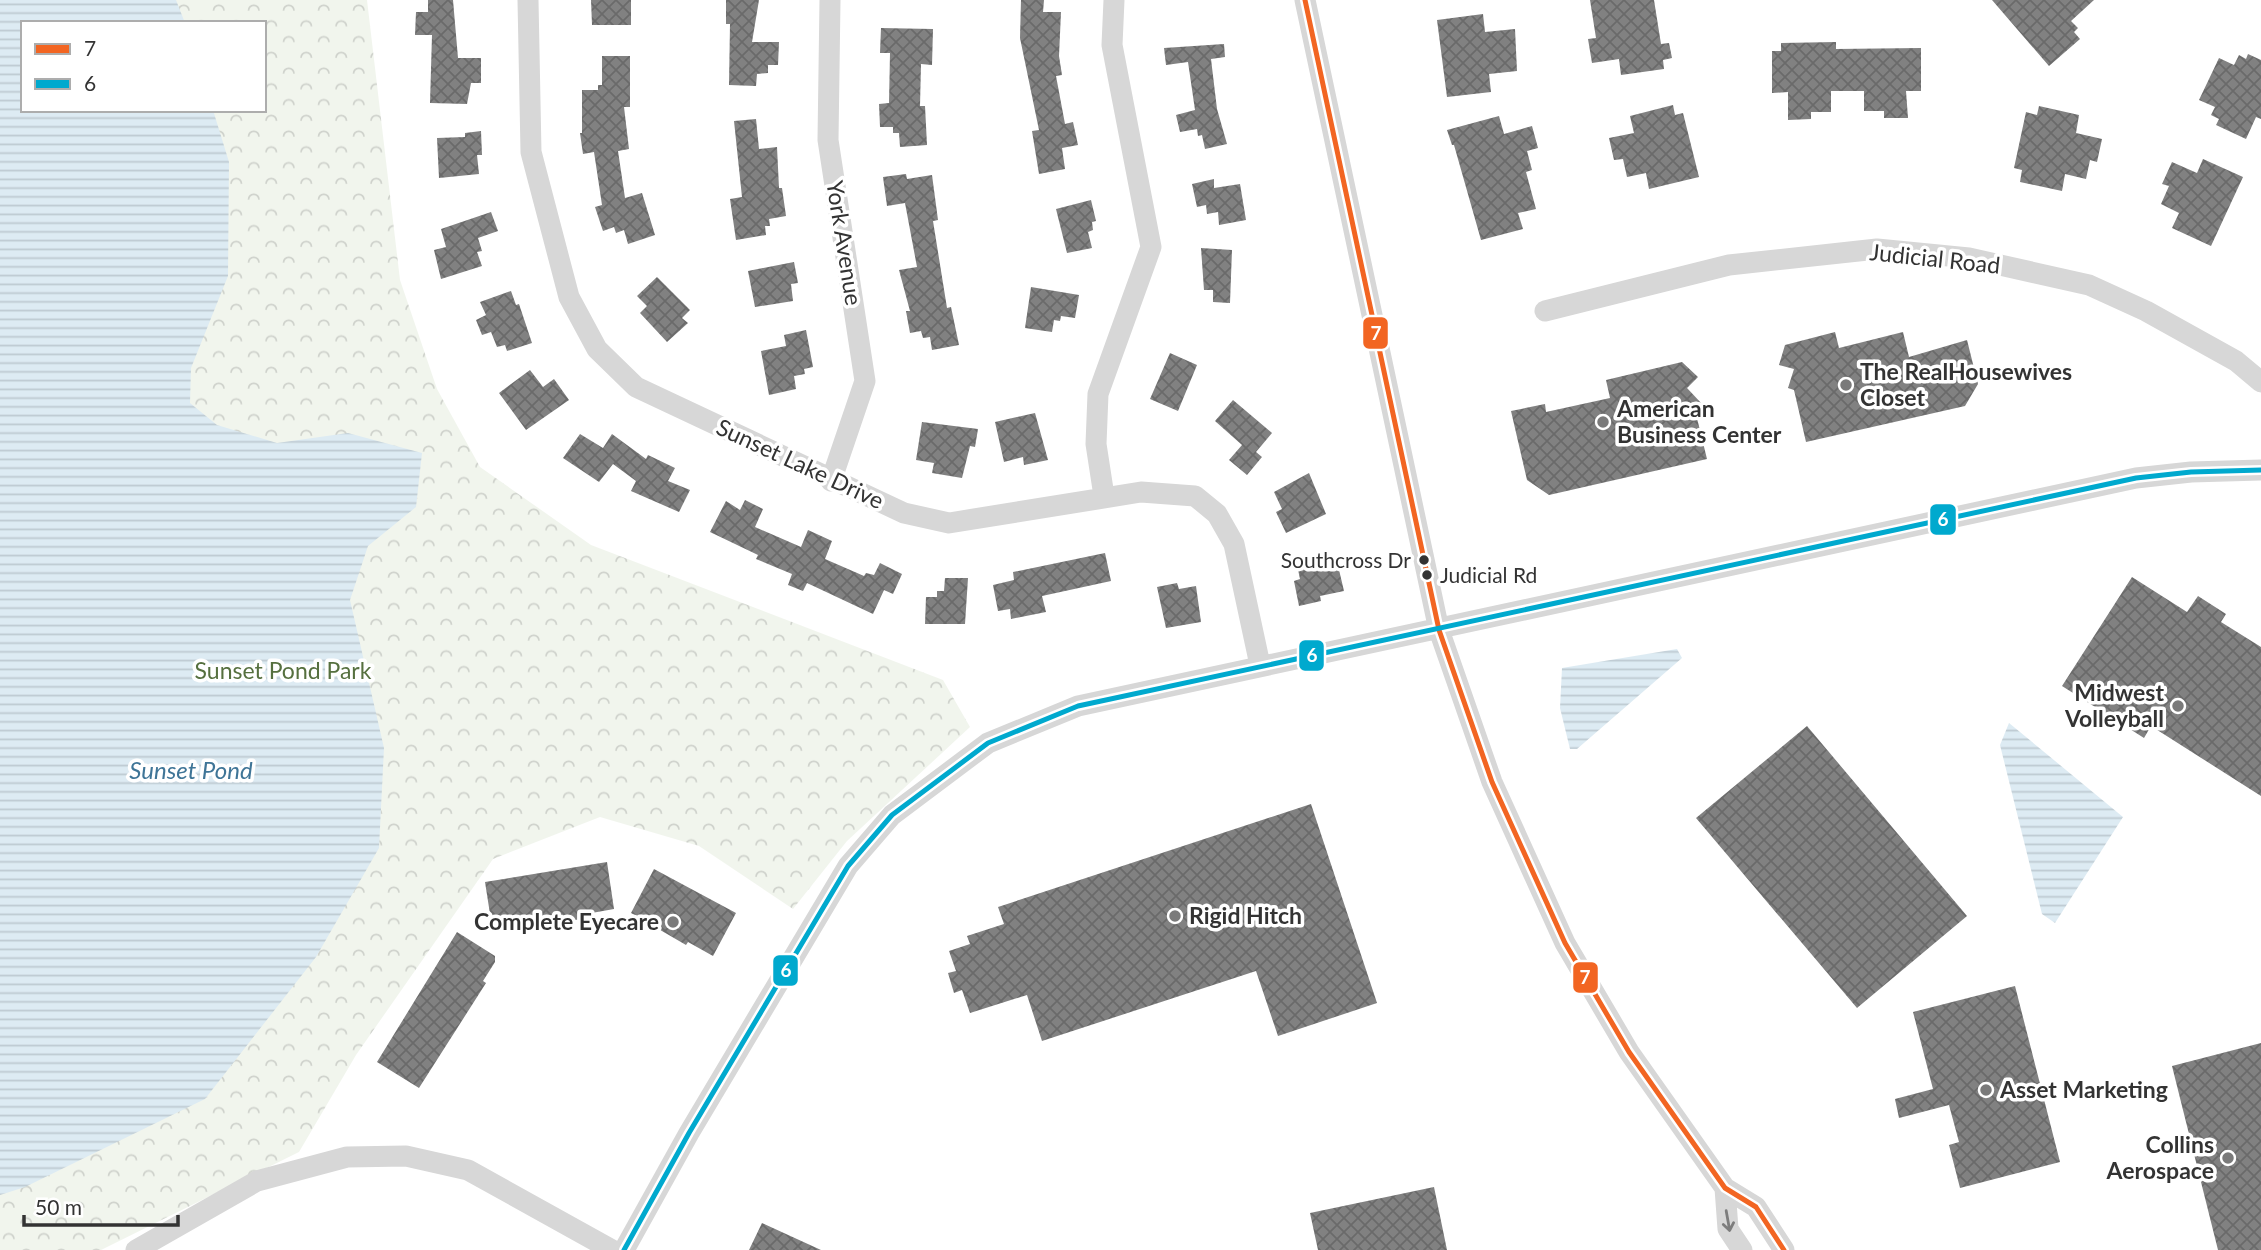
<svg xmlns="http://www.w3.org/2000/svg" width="2261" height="1250" font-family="Lato,sans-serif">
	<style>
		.forest { fill: url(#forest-crowns); fill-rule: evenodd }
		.water { fill: url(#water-rules) }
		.building { fill: url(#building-cross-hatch) }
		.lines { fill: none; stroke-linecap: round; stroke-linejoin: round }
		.minor { stroke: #d7d7d7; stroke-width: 21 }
		.bus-1-casing { stroke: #fff; stroke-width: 10 }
		.bus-2-casing { stroke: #fff; stroke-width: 10 }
		.bus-1 { stroke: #f26522; stroke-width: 5 }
		.bus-2 { stroke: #00a9ce; stroke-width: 5 }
		.oneway { stroke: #7d7d7d }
		.poi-dot { fill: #7a7a7a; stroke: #fff; stroke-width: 2.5 }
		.bus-dot { fill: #333; stroke: #fff; stroke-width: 2.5 }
		.labels { text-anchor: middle; stroke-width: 7; stroke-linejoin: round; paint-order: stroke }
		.bus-label { font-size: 21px; fill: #333; stroke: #fff; text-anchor: end }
		.street-label { font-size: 23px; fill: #333; stroke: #fff }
		.poi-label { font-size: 23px; font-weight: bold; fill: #333; stroke: #fff; text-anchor: start }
		.park-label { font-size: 23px; fill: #56703f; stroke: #fff }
		.water-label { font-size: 24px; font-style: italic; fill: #3f7597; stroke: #fff }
		.line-badge { stroke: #fff; stroke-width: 2.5 }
		.badge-label { font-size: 19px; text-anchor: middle; font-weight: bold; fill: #fff }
	</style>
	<defs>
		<pattern id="forest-crowns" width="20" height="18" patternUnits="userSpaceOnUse" patternTransform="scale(1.75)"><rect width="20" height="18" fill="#f1f5ed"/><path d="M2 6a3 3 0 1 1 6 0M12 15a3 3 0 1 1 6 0" fill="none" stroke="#cfd2cc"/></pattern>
		<pattern id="water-rules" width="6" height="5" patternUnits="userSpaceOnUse" patternTransform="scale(1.75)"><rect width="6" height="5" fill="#ddebf3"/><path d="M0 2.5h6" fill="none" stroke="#becad1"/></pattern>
		<pattern id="building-cross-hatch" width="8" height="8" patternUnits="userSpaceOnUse" patternTransform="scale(1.75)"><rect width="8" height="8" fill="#818181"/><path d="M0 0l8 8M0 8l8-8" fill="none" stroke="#6a6a6a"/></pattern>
	</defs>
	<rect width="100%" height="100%" fill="#fff"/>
	<path class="forest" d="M0 0H367L400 280 437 389 480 467 591 545 943 680 970 727 847 841 793 909 699 846 600 817 493 859 356 1055 299 1152 101 1250H0ZM23 23H264V110H23Z"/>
	<path class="water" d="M0 0H176L185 23H23V110H213L229 162 228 276 191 368 190 403 217 425 277 443 348 433 422 453 416 507 368 546 350 600 384 748 379 848 316 957 205 1099 25 1187 0 1195Z
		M1677 649 1682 658 1577 749H1570L1560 708 1562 668Z
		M2009 723 2123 817 2055 923 2042 914 2000 745Z"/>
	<path class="building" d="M428 0H453L458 58H481V83H471L467 104 430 103 432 35H415L416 12H428Z
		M591 0H631V25H592Z
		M726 0H759L752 42H779L778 65H768V73L757 74 756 86 729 85 730 24H726Z
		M1021 0H1044L1043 12H1061L1059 56 1062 75 1056 76 1065 124 1073 122 1078 145 1062 148 1065 169 1039 174 1032 131 1039 130 1020 38Z
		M1590 0H1654L1661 44 1669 43 1672 58 1663 60 1664 69 1621 75 1619 59 1592 63 1588 39 1596 38Z
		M1992 0H2094L2071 21 2078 28 2074 32 2080 39 2049 66Z
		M1483 14 1485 32 1515 29 1517 71 1489 74 1491 92 1447 97 1437 20Z
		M881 28 933 29 932 65 921 64 920 106H925L927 145 900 147 899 133H893V127H880L879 104 889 103 890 53H880Z
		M1836 42V49L1921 48V91H1906L1908 118H1884V111H1864V91H1831V112H1811V119L1788 120V92L1772 93V51H1781V43Z
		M1224 44 1225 57 1211 59 1217 109 1227 144 1205 149 1202 135 1198 136 1197 129 1180 132 1176 115 1195 110 1188 62 1166 65 1164 48Z
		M2248 54 2261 60V119L2256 117 2246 139 2216 125 2219 119 2211 115 2215 107 2199 100 2219 58 2234 65 2239 55 2246 59Z
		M602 56H630V107H624L629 149 618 151 625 198 642 193 655 235 628 244 624 230 616 233 614 227 603 231 595 207 602 205 594 152 583 154 580 133H582V90H598V85H602Z
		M1673 105 1675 115 1683 113 1699 177 1649 189 1646 173 1627 177 1623 159 1614 160 1609 138 1634 133 1630 116Z
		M2039 106 2079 115 2076 133 2102 139 2097 162 2090 160 2086 179 2065 174 2062 191 2020 182 2022 170 2014 168 2026 112 2037 115Z
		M1499 116 1504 134 1532 126 1538 148 1527 151 1532 170 1526 172 1536 209 1518 213 1523 229 1481 240 1454 145H1452L1447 130Z
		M756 119 759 149 777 147 779 188H782L786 216 769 219 770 226H765L766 235 736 240 730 199 742 197 734 121Z
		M481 131 482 155H477L479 174 439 178 437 138 465 137V133Z
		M2203 159 2243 177 2211 246 2172 228 2179 213 2161 204 2169 186 2162 184 2172 162 2197 173Z
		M906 174 907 179 932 175 938 220 933 221 947 308 951 307 959 345 932 350 930 337 923 338 921 331 910 333 906 311H910L899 270 917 267 905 203 887 206 883 177Z
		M1214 179V188L1240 184 1246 220 1219 225 1218 212 1207 214 1206 205 1197 207 1192 184Z
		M1091 200 1096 221 1092 222 1093 230 1088 232 1092 248 1067 253 1056 209Z
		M491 212 498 231 478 238 482 251 477 252 482 266 441 279 434 250 446 247 441 229Z
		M1201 248 1232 250 1230 303 1213 302V290H1204Z
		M794 262 798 283 791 284 793 301 755 307 748 271Z
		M657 277 690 310 682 318 688 323 667 342 640 313 647 306 637 296Z
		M1031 287 1079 295 1075 318 1061 316 1060 321 1054 320 1052 332 1025 328Z
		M511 291 516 305 519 304 532 343 507 351 505 345 497 347 491 332 482 335 476 320 486 315 480 302Z
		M806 330 813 367 804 369 805 374 794 376 796 389 769 395 761 351 786 346 784 335Z
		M1835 332 1839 348 1903 332 1909 357 1967 340 1978 384 1965 406 1806 442 1794 390 1788 388 1794 369 1779 365 1785 345Z
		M1170 353 1197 365 1178 411 1150 399Z
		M1682 362 1698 377 1687 388 1702 404 1695 410 1707 459 1549 495 1527 480 1511 411 1545 404 1546 412 1610 398 1606 380Z
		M530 370 543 387 554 379 569 400 526 430 499 393Z
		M1233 400 1272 433 1256 452 1262 457 1247 475 1229 460 1242 445 1215 421Z
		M1035 413 1048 460 1024 465 1023 457 1004 462 995 422Z
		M922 422 978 429 975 447 970 446 962 478 932 473 934 463 916 460Z
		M580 434 603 448 612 434 646 459 648 455 675 468 668 481 690 490 679 512 631 491 636 481 613 464 599 482 563 458Z
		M1309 473 1326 514 1286 533 1276 512 1282 509 1274 492Z
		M745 500 763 509 755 527 801 547 808 530 832 541 825 559 864 576 866 573 874 575 880 563 902 574 893 594 884 590 873 614 807 583 803 591 788 585 792 574 756 559 758 555 710 532 726 501 740 510Z
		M1105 553 1111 581 1042 596 1046 612 1011 619 1010 609 998 611 993 585 1014 580 1013 572Z
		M1336 557 1344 591 1320 596 1321 601 1299 606 1294 581 1300 579 1297 565Z
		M2132 577 2187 612 2198 596 2226 614 2221 622 2261 647V796L2151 726 2144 738 2062 686Z
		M945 578H968L965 624H925L926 597H937V591H944Z
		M1177 583 1179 589 1196 586 1201 622 1166 628 1157 587Z
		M1807 726 1967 916 1857 1008 1696 818Z
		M1311 804 1377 1003 1278 1036 1256 971 1042 1041 1027 995 970 1013 962 990 954 993 948 973 956 971 949 951 970 944 967 936 1004 924 998 907Z
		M607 862 614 909 586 914 587 918 552 924V921L493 933 485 882Z
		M654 869 736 913 713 956 688 942 686 945 631 913Z
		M457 932 495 956V962L483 981 486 983 419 1088 377 1062Z
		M2015 986 2060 1162 1960 1188 1949 1145 1959 1142 1949 1105 1899 1118 1895 1099 1933 1089 1913 1012Z
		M2261 1043V1250H2218L2172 1066Z
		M1434 1187 1447 1250H1318L1310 1213Z
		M762 1223 821 1250H749Z"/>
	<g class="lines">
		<path class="minor" d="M528 0 531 152 569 297 597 349 636 387 904 513 949 523 1141 492 1195 496 1217 514 1234 544 1260 665
			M830 0 828 140 865 381 831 481
			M1305 0 1439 630 1492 782 1565 943 1629 1052 1725 1188 1756 1207 1784 1250
			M1545 311 1729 265 1877 249 1969 258 2089 285 2146 311 2236 361 2261 382
			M1104 496 1096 444 1098 394 1151 247 1112 45 1114 0
			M1725 1188 1728 1229 1742 1250
			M136 1250 257 1181 347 1157 406 1156 468 1170 612 1250
			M624 1250 689 1133 848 866 892 815 988 743 1078 706 2136 478 2191 472 2261 470"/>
		<defs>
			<path id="bus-1" d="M1305 0 1439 630 1492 782 1565 943 1629 1052 1725 1188 1756 1207 1784 1250"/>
			<path id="bus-2" d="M624 1250 689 1133 848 866 892 815 988 743 1078 706 2136 478 2191 472 2261 470"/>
		</defs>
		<use href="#bus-1" class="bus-1-casing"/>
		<use href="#bus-2" class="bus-2-casing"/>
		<use href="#bus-1" class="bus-1"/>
		<use href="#bus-2" class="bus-2"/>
	</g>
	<defs><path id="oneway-shaft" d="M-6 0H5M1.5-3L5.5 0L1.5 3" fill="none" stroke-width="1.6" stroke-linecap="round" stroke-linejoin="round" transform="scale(1.75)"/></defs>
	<use class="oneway" href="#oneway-shaft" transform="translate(1728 1221) rotate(80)"/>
	<g class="poi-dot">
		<circle cx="1846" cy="385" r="7"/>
		<circle cx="1603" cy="422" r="7"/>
		<circle cx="2178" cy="706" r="7"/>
		<circle cx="1175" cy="916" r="7"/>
		<circle cx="673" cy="922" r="7"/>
		<circle cx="1986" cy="1090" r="7"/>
		<circle cx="2228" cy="1158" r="7"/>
	</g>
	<g class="bus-dot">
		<circle cx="1424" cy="560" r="6"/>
		<circle cx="1427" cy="575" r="6"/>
	</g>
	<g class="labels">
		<g class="bus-label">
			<text x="1411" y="568">Southcross Dr</text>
			<text x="1440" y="583" text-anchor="start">Judicial Rd</text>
		</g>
		<g class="street-label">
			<text transform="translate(844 243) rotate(81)" y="8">York Avenue</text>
			<text transform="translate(1935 259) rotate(6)" y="8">Judicial Road</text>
			<text transform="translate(800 464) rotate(25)" y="8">Sunset Lake Drive</text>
		</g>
		<g class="poi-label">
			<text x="1860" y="380">The RealHousewives<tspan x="1860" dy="26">Closet</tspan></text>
			<text x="1617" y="417">American<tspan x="1617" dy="26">Business Center</tspan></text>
			<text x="2164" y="701" text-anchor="end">Midwest<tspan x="2164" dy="26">Volleyball</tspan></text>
			<text x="1189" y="924">Rigid Hitch</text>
			<text x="659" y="930" text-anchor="end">Complete Eyecare</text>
			<text x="2000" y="1098">Asset Marketing</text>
			<text x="2214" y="1153" text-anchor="end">Collins<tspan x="2214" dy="26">Aerospace</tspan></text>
		</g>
		<g class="park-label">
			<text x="283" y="679">Sunset Pond Park</text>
		</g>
		<g class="water-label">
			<text x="191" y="779">Sunset Pond</text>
		</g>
	</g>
	<g class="line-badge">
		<rect x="1362" y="316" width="27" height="34" rx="7" fill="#f26522"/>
		<rect x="1929" y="503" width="28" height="33" rx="7" fill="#00a9ce"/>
		<rect x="1298" y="639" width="27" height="33" rx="7" fill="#00a9ce"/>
		<rect x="772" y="954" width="27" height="33" rx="7" fill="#00a9ce"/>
		<rect x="1572" y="961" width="27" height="33" rx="7" fill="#f26522"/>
	</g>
	<g class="badge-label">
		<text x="1376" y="340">7</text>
		<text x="1943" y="526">6</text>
		<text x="1312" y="662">6</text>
		<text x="786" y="977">6</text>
		<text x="1585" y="984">7</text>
	</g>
	<rect x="21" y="21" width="245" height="91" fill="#ffffff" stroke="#adadad" stroke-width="2"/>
	<rect x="35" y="44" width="35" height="10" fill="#f26522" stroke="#adadad" stroke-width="2"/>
	<text x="84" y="56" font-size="21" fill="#333333">7</text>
	<rect x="35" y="79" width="35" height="10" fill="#00a9ce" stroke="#adadad" stroke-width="2"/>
	<text x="84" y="91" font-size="21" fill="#333333">6</text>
	<path d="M24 1215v10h154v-10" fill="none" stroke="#333333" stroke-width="3.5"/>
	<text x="35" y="1215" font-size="21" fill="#333333" stroke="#ffffff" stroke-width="5" paint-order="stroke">50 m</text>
</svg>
